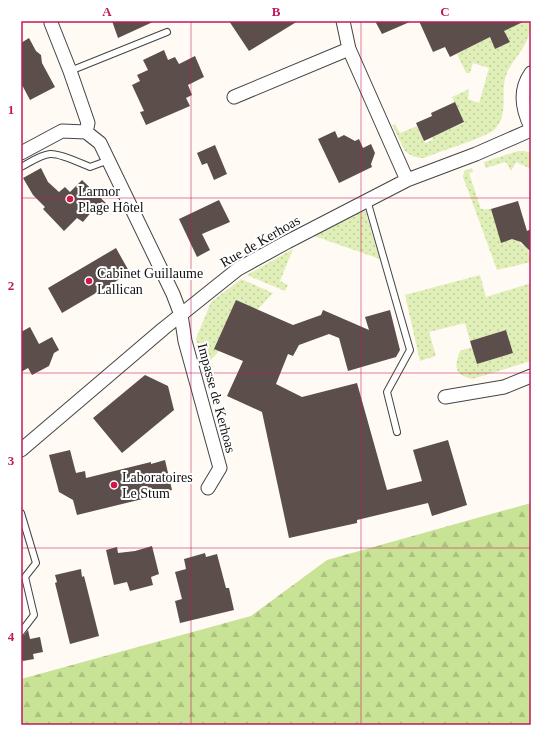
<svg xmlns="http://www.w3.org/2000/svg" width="552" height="746" font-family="Georgia,serif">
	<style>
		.grass { fill: url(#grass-dots) }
		.forest { fill: url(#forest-firs) }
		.building { fill: #5b4e4b }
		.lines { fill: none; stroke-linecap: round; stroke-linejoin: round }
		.lane-casing { stroke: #444; stroke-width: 8 }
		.street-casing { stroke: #444; stroke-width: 15 }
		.lane { stroke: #fff; stroke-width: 6 }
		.street { stroke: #fff; stroke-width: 13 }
		.grid { fill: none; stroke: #c2185b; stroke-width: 1; stroke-opacity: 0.55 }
		.poi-dot { fill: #d11848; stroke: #fff; stroke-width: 1.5 }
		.labels { text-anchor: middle; stroke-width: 4; stroke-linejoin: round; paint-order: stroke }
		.poi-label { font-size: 14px; fill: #111; stroke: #fff; text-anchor: start }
		.street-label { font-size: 14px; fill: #111; stroke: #fff }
		.neatline { fill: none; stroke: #c2185b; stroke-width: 1.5 }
		.grid-label { font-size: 13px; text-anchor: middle; font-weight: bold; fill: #c2185b }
	</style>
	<defs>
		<pattern id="grass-dots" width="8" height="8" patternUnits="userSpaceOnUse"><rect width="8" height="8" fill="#e0efb8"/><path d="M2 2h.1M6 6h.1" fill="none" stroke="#bfcc9d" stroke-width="1.8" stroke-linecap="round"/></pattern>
		<pattern id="forest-firs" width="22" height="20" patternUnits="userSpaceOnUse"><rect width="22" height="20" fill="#c8e296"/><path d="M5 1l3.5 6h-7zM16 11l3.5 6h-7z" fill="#abc180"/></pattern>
	</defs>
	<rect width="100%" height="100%" fill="#fffbf4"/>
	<path class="grass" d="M515 21H529C534 42 514 56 507 73 499 91 510 114 495 129 493 132 488 133 485 135 465 144 444 150 424 158 416 158 411 156 405 151L392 125 395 124 400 133 417 126 425 143 433 140 432 137 464 123 452 97 469 89 468 99 479 103 489 68 473 63 470 73H466L457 54 490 37 495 49 510 42 504 31Z
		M518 151H525L531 153V169L516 162 511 171 506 162 486 168 484 162Z
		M472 168 473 172 469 173 481 209H491L501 242 516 238 522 245H527L531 262 497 270 463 177 464 171Z
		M365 210 380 259 314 236Z
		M293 249 280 281 288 285 285 291 247 275Z
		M480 275 486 297 531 283V361L472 379C454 375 454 366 460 351L472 347 477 364 513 353 506 330 470 341 465 323 429 332 436 356 420 361 405 295Z
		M241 279 273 293 209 362 212 365 206 381 196 339 211 302Z"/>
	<path class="forest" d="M531 503V725H21V679L251 616 327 560Z"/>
	<path class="building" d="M112 21H155L118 38Z
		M229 21H298L249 51Z
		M375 21H412L382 34Z
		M419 21H525L504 31 510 42 495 49 490 37 450 57 445 47 433 52Z
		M29 38 36 51 41 55 42 63 55 87 30 100 21 83V43Z
		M164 50 168 60 175 57 179 64 195 56 204 77 188 85 192 95 186 98 190 106 146 125 140 112 144 111 132 85 140 81 137 75 148 70 143 60Z
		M455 102 464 122 424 141 416 123 432 116 431 113Z
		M335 131 338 138 344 135 355 141 359 139 363 148 371 144 375 153 371 164 372 167 339 183 318 139Z
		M215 145 227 174 214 180 207 163 202 165 197 153Z
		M41 168 48 182 59 192 65 187 70 192 82 180 109 206 99 216 93 210 83 222 77 218 64 231 43 209 45 207 33 195 23 178Z
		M219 200 230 222 202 234 210 250 197 257 179 219Z
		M518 201 527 231 531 229V252L521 242 512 239 501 243 491 209Z
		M116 248 130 273 62 313 48 288Z
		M236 300 293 325 321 315 323 310 369 330 365 317 390 310 400 350 396 357 348 371 339 338 329 334 299 345 293 356 288 354 276 384 302 397 357 383 387 490 422 481 413 450 448 440 467 505 432 516 428 503 357 520V523L289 538 262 412 227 396 243 361 214 349Z
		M30 327 39 344 52 337 59 350 54 353 49 366 32 375 28 368 21 372V332Z
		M506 330 513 353 477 364 470 341Z
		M145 375 168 386 174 410 122 453 93 418Z
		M70 450 76 473 85 471 86 478 151 462V464L165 460 172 490 158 493 159 495 77 515 73 500 59 492 49 455Z
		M152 546 159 574 151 577 153 585 130 591 127 582 114 585 106 550 117 547 118 553 135 551Z
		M205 553 206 557 217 554 226 588H229L234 610 180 623 175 601 182 599 175 572 186 569 184 559Z
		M81 569 82 577 84 576 99 636 70 644 55 583 57 582 55 575Z
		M28 630 30 639 40 637 43 652 33 654 34 659 23 661 21 657V636L24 635Z"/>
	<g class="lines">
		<defs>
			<path id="lane" d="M70 71 167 32
				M21 167C29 163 40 155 50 154 60 153 80 163 90 167L109 160
				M367 200 410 350 387 392 397 432
				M21 513 36 563 25 577 34 615 21 632"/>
			<path id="street" d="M343 21 349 49
				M51 23 70 71 88 123 86 132
				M531 73C519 90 522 109 531 127
				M234 97 349 49 407 180
				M21 153 62 131 86 132 100 143 173 294 181 315 185 341 220 468 208 488
				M445 397 504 387 531 376
				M21 450 163 329 238 269 287 242 407 180 476 154 531 130"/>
		</defs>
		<use href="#lane" class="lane-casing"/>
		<use href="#street" class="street-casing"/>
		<use href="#lane" class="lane"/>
		<use href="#street" class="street"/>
	</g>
	<path class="grid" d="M191 21V725M361 21V725M21 198H531M21 373H531M21 548H531"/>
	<g class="poi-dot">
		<circle cx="70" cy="199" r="4"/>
		<circle cx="89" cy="281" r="4"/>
		<circle cx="114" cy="485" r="4"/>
	</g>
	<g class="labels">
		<g class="poi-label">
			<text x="78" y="196">Larmor<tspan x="78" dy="16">Plage Hôtel</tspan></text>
			<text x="97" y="278">Cabinet Guillaume<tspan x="97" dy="16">Lallican</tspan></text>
			<text x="122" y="482">Laboratoires<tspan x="122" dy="16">Le Stum</tspan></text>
		</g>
		<g class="street-label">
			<text transform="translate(260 241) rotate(-30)" y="5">Rue de Kerhoas</text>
			<text transform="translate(217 398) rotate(75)" y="5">Impasse de Kerhoas</text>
		</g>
	</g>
	<rect width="552" height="746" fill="none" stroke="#ffffff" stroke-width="44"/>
	<rect x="22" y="22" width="508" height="702" class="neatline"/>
	<g class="grid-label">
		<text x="107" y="16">A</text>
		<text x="276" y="16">B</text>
		<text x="445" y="16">C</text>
		<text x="11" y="114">1</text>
		<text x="11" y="290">2</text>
		<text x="11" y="465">3</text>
		<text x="11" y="641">4</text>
	</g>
</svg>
